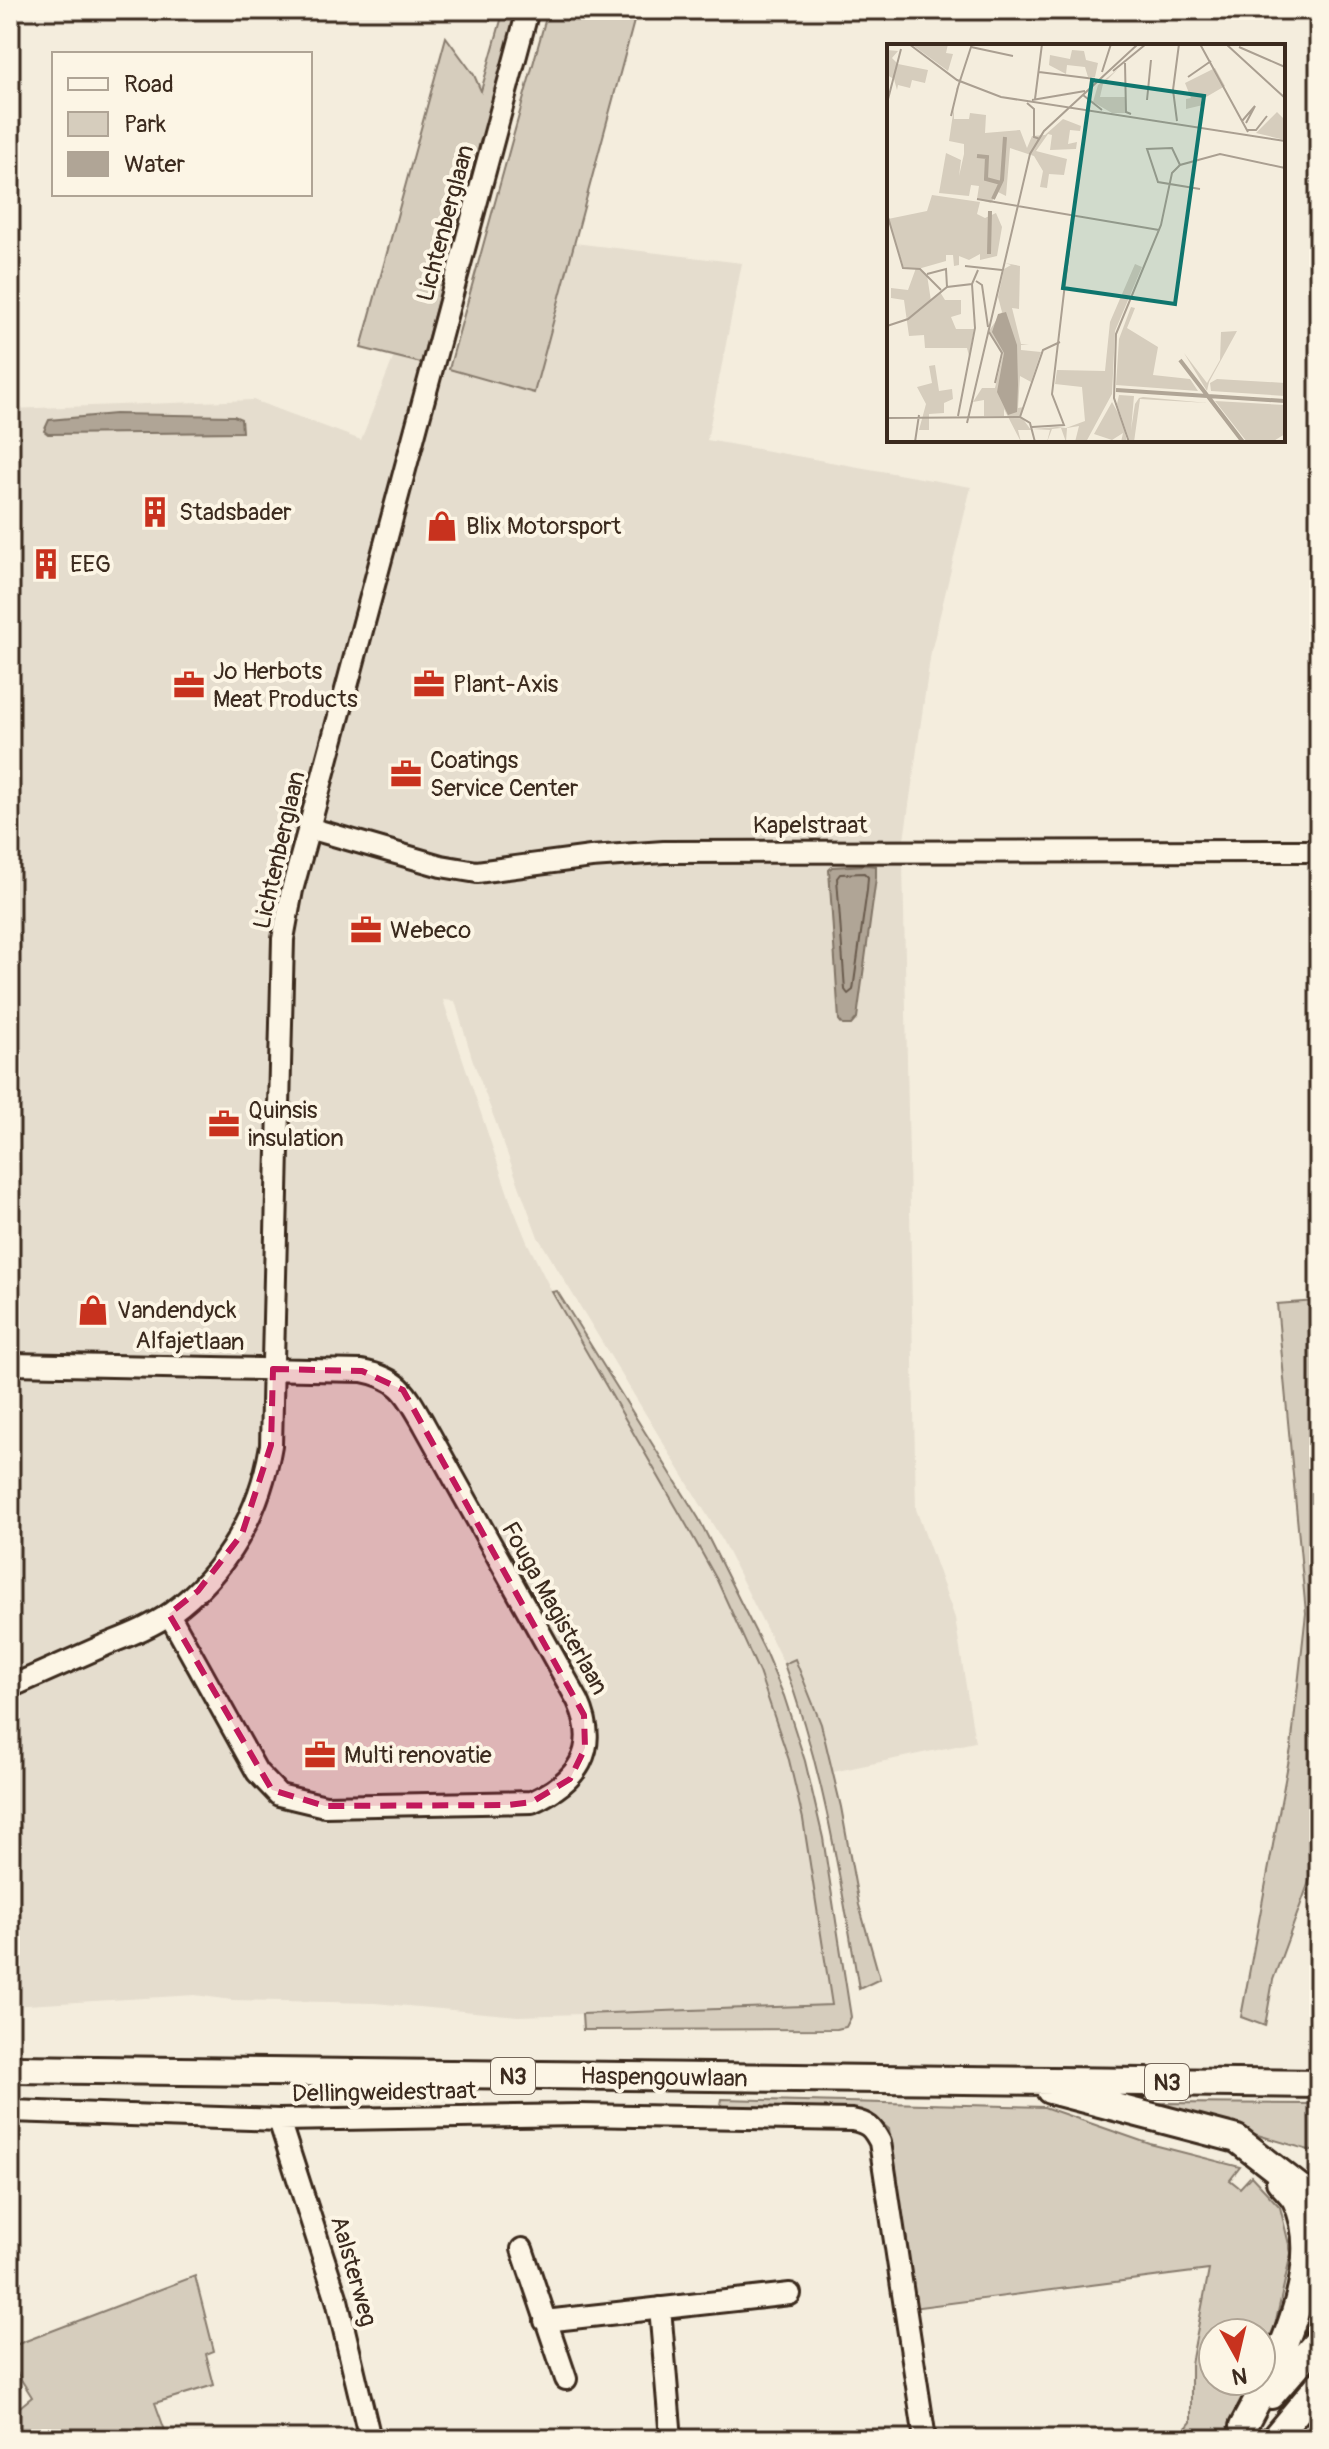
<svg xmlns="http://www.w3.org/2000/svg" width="1329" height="2449" font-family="Pangolin,sans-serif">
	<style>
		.built { fill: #e5ddce }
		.green { fill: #d6cdbd; stroke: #887c6e; stroke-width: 2 }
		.water { fill: #b0a596; stroke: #817466; stroke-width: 2 }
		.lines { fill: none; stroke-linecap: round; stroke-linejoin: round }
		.shore { stroke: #6a5b4e; stroke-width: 2 }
		.minor-casing { stroke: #3b2a1e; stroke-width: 26 }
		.major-casing { stroke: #3b2a1e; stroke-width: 32 }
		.minor { stroke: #fcf5e5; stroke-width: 20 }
		.major { stroke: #fcf5e5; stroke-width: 26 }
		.marked { fill: #c2185b; fill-opacity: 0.2; stroke: #c2185b; stroke-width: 6; stroke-dasharray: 16 10; stroke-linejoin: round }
		.labels { text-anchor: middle; stroke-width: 8; stroke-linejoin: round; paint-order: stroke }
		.shield { fill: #fcf5e5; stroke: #75675a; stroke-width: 2 }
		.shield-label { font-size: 22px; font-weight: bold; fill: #3b2a1e }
		.street-label { font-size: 24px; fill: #3b2a1e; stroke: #fcf5e5 }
		.poi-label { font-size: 24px; fill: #3b2a1e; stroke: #fcf5e5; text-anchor: start }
		.inset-river { fill: none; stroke: #b0a596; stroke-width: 4 }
		.inset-road { fill: none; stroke: #aa9f91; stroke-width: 2 }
		.view { fill: #0f766e; fill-opacity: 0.15; stroke: #0f766e; stroke-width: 4 }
		.inset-edge { fill: none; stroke: #3b2a1e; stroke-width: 4 }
	</style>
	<rect width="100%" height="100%" fill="#f4eddd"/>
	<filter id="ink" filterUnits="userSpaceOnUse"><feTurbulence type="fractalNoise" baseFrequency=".0125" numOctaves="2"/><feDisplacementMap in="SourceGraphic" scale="16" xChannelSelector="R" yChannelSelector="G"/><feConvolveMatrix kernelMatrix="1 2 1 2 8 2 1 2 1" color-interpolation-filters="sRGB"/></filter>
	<g filter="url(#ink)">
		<path class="built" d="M574 243 742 263 707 440 971 487 931 652 904 840H666L598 844 480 860 469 879 660 864 903 861 916 1509 955 1618 975 1742 833 1772 821 1724 795 1660 784 1664 721 1538 538 1237 472 1058 455 1001 443 1000 510 1200 527 1242 552 1292 687 1526 717 1580 759 1672 789 1760 803 1819 832 2006 518 2016 375 2003 232 2000 195 1995 10 2006V409L253 400 361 440 394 356 534 392Z"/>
		<path class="green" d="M548 10H637L534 393 449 369Z
			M503 13 515 17 421 363 361 348 446 37 474 75 481 91Z
			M557 1291 699 1519 764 1649 784 1696 805 1761 823 1838 851 2017 846 2027 837 2029 583 2030 582 2014 832 2005 803 1819 789 1760 759 1672 717 1580 687 1526 552 1292Z
			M1316 1301V1399L1319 1431V1837L1310 1879 1273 1980 1265 2026 1241 2017 1291 1748 1306 1613 1277 1304Z
			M795 1659 821 1724 841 1807 859 1905 880 1979 859 1989C840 1877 824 1771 784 1664Z
			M722 2099 1044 2107 1150 2144 1240 2167 1230 2180 1240 2188 1251 2176 1280 2207 1291 2253 1274 2330 1280 2332 1261 2376V2333H1213V2381H1258L1221 2439H1177L1191 2422V2364L1209 2270 912 2308 889 2129 879 2121 859 2114 720 2110Z
			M1148 2103 1319 2104V2153Z
			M1307 2202 1319 2209V2324L1282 2367Z
			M195 2276 214 2351 206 2354 214 2385 155 2403 168 2439H10V2415L32 2397 10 2362V2347Z"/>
		<path class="water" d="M115 414 234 416 241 419 242 432 48 434 44 431 49 420Z
			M867 865 876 866V878L857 1018 851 1025H843L839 1020 829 870 832 867Z"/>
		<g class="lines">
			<path class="shore" d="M864 873 868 877 867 890 853 990 848 994 845 990 837 878 840 874Z"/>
			<defs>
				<path id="minor" d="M309 828 441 866 477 872 591 857 664 852 1319 851
					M10 1364 362 1371C400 1378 407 1394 425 1426L578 1701C601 1751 576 1782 532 1802L325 1806 279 1795 257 1772 169 1614
					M10 1687C42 1673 73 1659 105 1645 127 1636 151 1627 171 1613 227 1572 260 1512 271 1445L283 939 292 890 309 828 528 10
					M10 2111 279 2120 579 2115 852 2120C868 2123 872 2127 880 2142L925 2439
					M279 2120 337 2300 370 2439
					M522 2249 566 2379
					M660 2308 671 2439
					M545 2321 790 2294"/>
				<path id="major" d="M10 2069 1319 2084
					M1050 2090 1237 2139 1319 2203
					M1271 2395 1319 2340
					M1243 2427C1275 2368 1329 2267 1296 2200 1292 2193 1285 2187 1280 2181
					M1274 2439 1319 2385"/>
			</defs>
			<use href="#minor" class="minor-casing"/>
			<use href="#major" class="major-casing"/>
			<use href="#minor" class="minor"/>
			<use href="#major" class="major"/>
		</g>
	</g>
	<path class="marked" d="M273 1369 362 1371 403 1390 584 1715 585 1748 570 1779 532 1802 508 1805 325 1806 272 1790 169 1614 198 1591 242 1534 271 1445Z"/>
	<defs>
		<symbol id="building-bare" viewBox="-9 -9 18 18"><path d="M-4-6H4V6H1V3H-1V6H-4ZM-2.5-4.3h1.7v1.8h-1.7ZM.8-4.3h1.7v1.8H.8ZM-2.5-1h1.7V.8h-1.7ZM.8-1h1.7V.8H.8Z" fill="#c8321e" stroke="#fcf5e5" stroke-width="2.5" paint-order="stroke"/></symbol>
		<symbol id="shop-bare" viewBox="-9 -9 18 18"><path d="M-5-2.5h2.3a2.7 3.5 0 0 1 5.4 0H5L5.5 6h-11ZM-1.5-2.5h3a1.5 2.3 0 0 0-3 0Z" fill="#c8321e" stroke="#fcf5e5" stroke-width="2.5" paint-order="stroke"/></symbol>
		<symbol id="office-bare" viewBox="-9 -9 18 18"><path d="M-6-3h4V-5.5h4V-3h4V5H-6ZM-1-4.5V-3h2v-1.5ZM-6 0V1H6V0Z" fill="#c8321e" stroke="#fcf5e5" stroke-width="2.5" paint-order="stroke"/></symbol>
	</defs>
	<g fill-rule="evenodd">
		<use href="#building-bare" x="133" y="490" width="44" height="44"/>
		<use href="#shop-bare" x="420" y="504" width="44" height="44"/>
		<use href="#building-bare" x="24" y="542" width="44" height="44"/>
		<use href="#office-bare" x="407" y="662" width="44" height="44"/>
		<use href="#office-bare" x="167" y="663" width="44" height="44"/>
		<use href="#office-bare" x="384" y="752" width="44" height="44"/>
		<use href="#office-bare" x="344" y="908" width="44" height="44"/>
		<use href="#office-bare" x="202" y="1102" width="44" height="44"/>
		<use href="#shop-bare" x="71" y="1288" width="44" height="44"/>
		<use href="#office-bare" x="298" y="1733" width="44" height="44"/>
	</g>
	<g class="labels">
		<g class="shield">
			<rect x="491" y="2058" width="44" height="36" rx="6"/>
			<rect x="1145" y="2064" width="44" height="36" rx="6"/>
		</g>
		<g class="shield-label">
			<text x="513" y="2084">N3</text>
			<text x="1167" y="2090">N3</text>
		</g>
		<g class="street-label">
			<text transform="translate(445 223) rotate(-75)" y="8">Lichtenberglaan</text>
			<text x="810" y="833">Kapelstraat</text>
			<text transform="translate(279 850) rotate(-77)" y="8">Lichtenberglaan</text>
			<text transform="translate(190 1341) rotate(1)" y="8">Alfajetlaan</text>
			<text transform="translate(555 1608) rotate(61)" y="8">Fouga Magisterlaan</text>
			<text transform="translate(664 2077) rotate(1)" y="8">Haspengouwlaan</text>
			<text transform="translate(384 2092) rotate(-1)" y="8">Dellingweidestraat</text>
			<text transform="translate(354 2271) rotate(74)" y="8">Aalsterweg</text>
		</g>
		<g class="poi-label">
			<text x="179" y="520">Stadsbader</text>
			<text x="466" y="534">Blix Motorsport</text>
			<text x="70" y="572">EEG</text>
			<text x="213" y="679">Jo Herbots<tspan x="213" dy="28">Meat Products</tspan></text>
			<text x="453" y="692">Plant-Axis</text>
			<text x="430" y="768">Coatings<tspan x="430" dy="28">Service Center</tspan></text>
			<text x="390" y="938">Webeco</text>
			<text x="248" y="1118">Quinsis<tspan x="248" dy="28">insulation</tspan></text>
			<text x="117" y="1318">Vandendyck</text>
			<text x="344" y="1763">Multi renovatie</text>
		</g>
	</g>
	<g transform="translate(887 44)">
		<rect width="398" height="398" fill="#f4eddd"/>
		<path d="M0 0V6L11 7 5 14 11 20 41 26 38 39 25 36 23 44 11 41 10 46 7 35 0 31ZM24 0H61L59 9 66 10 61 27ZM185 6 197 7 199 16 211 19 208 33H201L198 23 180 21 179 30 162 21 163 11 183 15ZM328 24 338 42 314 56 316 61 299 65V55L304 54 298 39ZM231 25 216 40 213 53H239L238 69H225L206 58 211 41ZM67 63V75H82L83 69 99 71 98 89 133 86 140 104 145 92 158 91 176 75 194 82 193 87 183 86 181 100 190 98 189 105 163 106 165 91 161 90 149 107 180 115 177 131 162 130 160 144 153 143 156 127 147 112 123 104 119 152 111 148 104 159 90 155 92 142 84 141 82 152 52 149 59 109 74 116 72 132 77 110V100L62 97ZM390 68 398 76V96L369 89ZM45 151 93 158 90 170 98 174 109 169 115 183 110 212 93 216V210L82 216 72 212V221L67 222 66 211H59V217L31 225 40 231 44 257 53 248 58 256H74V270L64 273 69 285H87L82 312 80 304H38L37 291 22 292 17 256 4 254V244L21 246 29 224H17L1 175 40 167ZM118 219 133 222 132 265 125 264 134 300 142 301H134V306L154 308 144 338 133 332 131 364 137 363 133 371 144 386H131L134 398 117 365V372H97V356L86 358 95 344H108L116 310 102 287 115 268 111 253 117 225 124 221ZM248 220 255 223 228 287 225 350 199 398H188L192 382 180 384 179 398 174 384 165 385 160 398 163 386 145 385 170 383 179 384 198 377 195 343 168 340 170 326 218 327 223 278ZM244 263 248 264 240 284 271 303 266 331 303 335 311 347 229 341 232 295ZM350 287 322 338 320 347 297 309 320 339 333 316 334 288ZM48 321 52 347 65 345 66 355 57 359V369L42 370V386H32L39 360 30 343 45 339 42 322ZM330 335 398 339V352L324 347 323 339ZM232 351 247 352 244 386 248 360 252 354 256 353 321 359 253 355 247 398H243L230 360ZM328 357 398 361V390L385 398H360ZM225 358 236 378 240 398H234L236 389 225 396 207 390Z" fill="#d6cdbd"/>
		<path d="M119 268 130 301 131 341 130 368 121 371 110 348 117 309 105 288 111 270Z" fill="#b0a596"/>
		<path class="inset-river" d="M90 112 100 113 99 135 114 139M106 155 115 136 118 93M102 210 103 167M293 316 356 398M229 346 398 357"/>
		<path class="inset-road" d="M22 0 70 36 114 53 398 97M313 0 361 88M339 0 398 54M84 3 126 12M352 3 398 23M238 19 239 68 244 70M226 27 259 0M152 28 208 35M215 28 224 0M301 33 324 17M70 46 85 0M196 51 215 66M148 55 155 0M145 56 198 47M260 56 264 16M0 59 14 5M140 59 147 65V93L153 95M64 72 71 43M290 77 286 46 292 0M355 77 368 62 359 79M360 86H369L380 72M293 121 285 104 260 105 271 138 313 145M90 155 272 186M0 170 16 224 33 225 54 246M78 222 115 226M40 230 59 225 60 243M89 237 95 241 101 283M0 282 21 275 60 243 85 240 91 226M102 288 115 309 108 339M71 372 88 284 85 240M133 373 156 306 173 298M0 374 133 373 143 379 148 398M80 379 143 110 157 87 251 0M145 383 177 381 165 350 186 172M28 398 32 371M242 398 227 354 229 290 274 181 285 129 293 121 333 110 398 124"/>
		<path class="view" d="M205 36 317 52 288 260 176 244Z"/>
		<rect width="398" height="398" class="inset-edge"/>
	</g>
	<rect width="1329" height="2449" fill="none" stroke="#fcf5e5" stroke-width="40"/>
	<rect x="20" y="20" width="1289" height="2409" fill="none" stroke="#3b2a1e" stroke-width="3" filter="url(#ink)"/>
	<rect x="52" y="52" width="260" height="144" fill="#fcf5e5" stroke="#afa495" stroke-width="2"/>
	<rect x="68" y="78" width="40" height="12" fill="#fcf5e5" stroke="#afa495" stroke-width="2"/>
	<text x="124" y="92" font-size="24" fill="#3b2a1e">Road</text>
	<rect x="68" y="112" width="40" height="24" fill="#d6cdbd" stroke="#afa495" stroke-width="2"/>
	<text x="124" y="132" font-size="24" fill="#3b2a1e">Park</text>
	<rect x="68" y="152" width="40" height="24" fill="#b0a596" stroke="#afa495" stroke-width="2"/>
	<text x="124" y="172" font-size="24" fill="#3b2a1e">Water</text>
	<g transform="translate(1237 2357) rotate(172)"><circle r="38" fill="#fcf5e5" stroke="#afa495" stroke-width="2"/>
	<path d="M0-6L14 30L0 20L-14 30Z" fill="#c8321e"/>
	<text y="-12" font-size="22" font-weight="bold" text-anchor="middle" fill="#3b2a1e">N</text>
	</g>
</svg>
